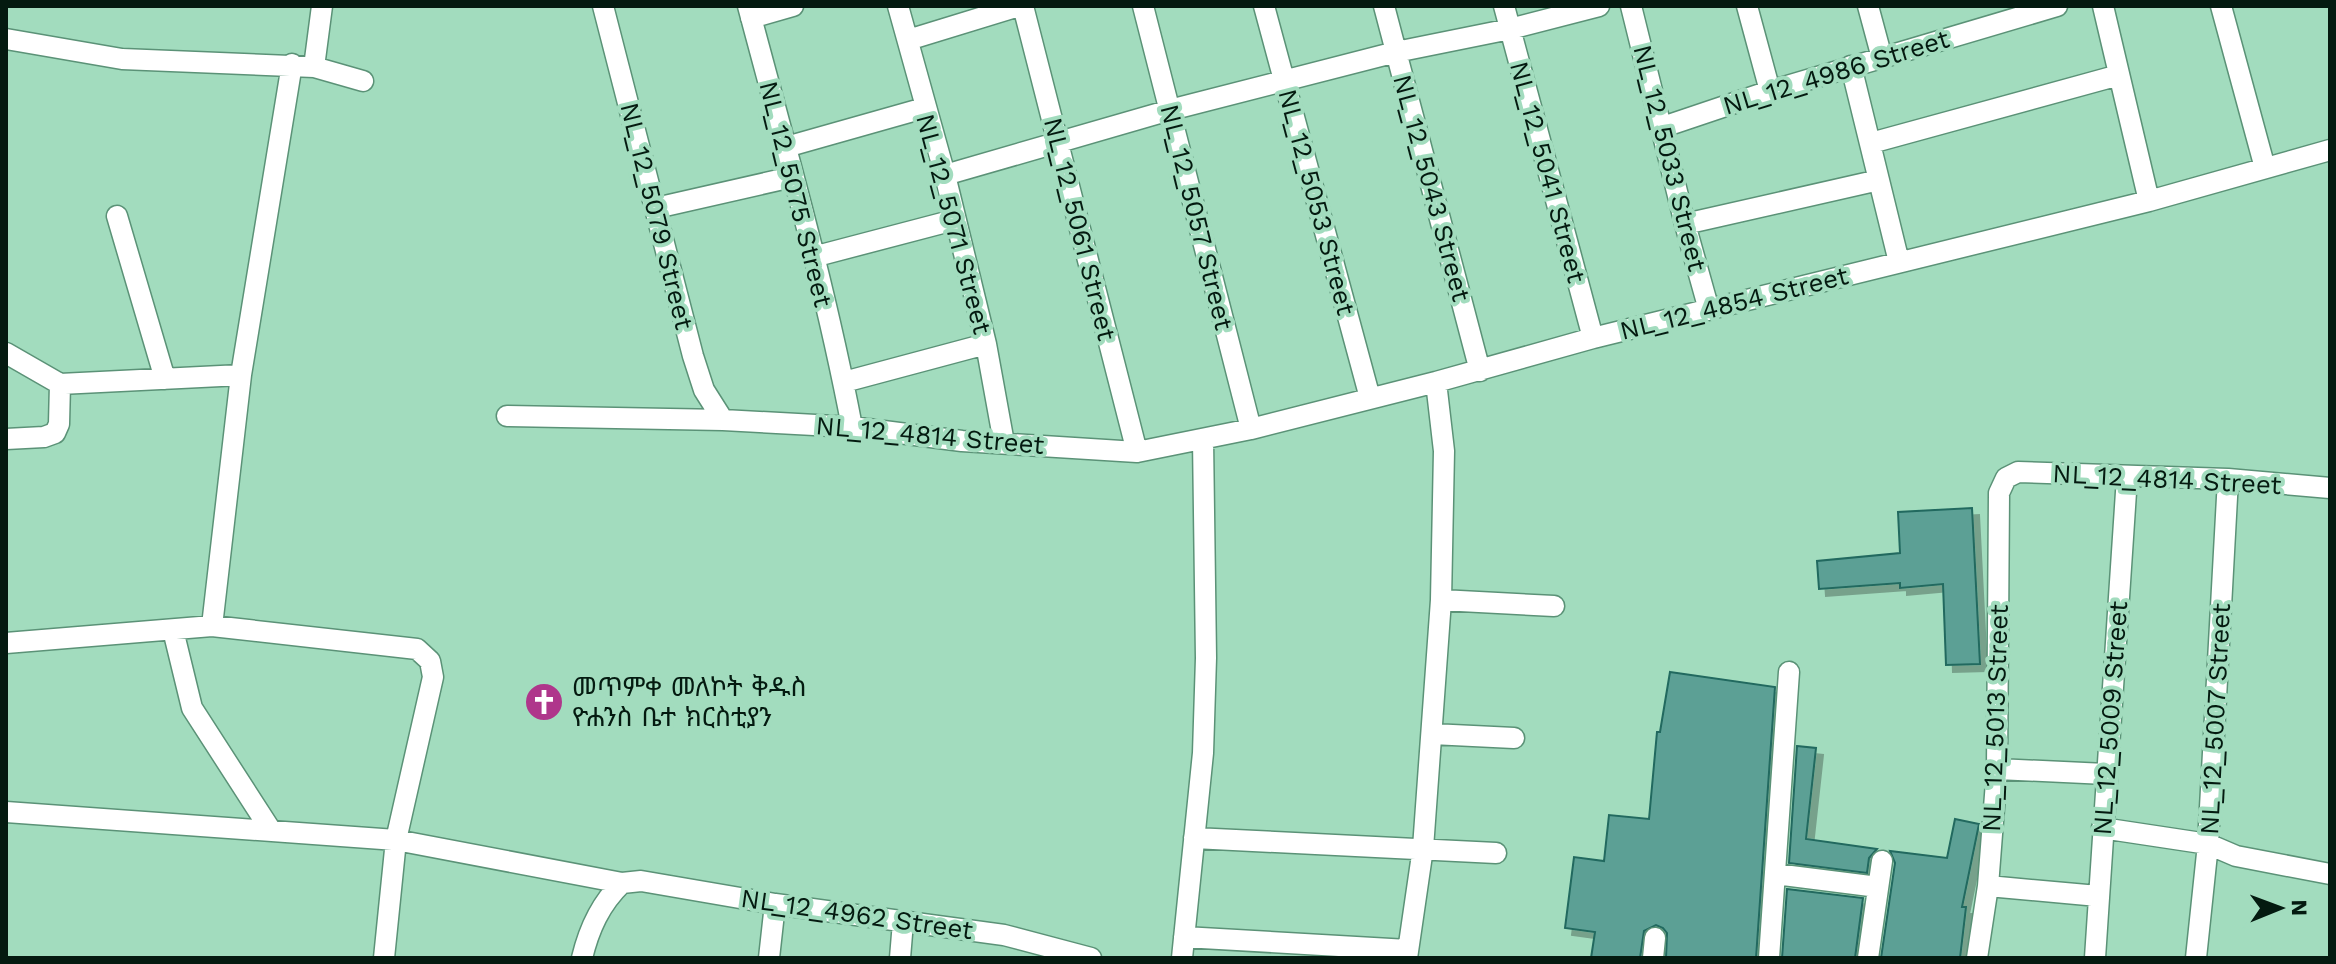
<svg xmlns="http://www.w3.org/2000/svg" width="2336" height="964" font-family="'Work Sans','Noto Sans Ethiopic',sans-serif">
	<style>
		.building { fill: #5ca095; stroke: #21695f; stroke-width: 2; filter: url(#shadow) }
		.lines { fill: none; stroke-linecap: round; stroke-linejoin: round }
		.minor-casing { stroke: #5b9277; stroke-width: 23 }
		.minor { stroke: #fff; stroke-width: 20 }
		.labels { text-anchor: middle; stroke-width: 8; stroke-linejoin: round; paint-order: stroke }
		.street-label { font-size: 26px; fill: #041a10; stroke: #a2dcbe }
		.poi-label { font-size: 26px; fill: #041a10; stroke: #a2dcbe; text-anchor: start }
	</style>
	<defs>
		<filter id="shadow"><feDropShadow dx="7" dy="7" stdDeviation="0" flood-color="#0004"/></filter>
	</defs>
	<rect width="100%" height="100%" fill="#a2dcbe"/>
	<path class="building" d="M1972 508 1980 664 1946 665 1943 584 1900 588V583L1819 589 1817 561 1900 553 1898 512Z
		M1670 672 1775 687 1756 958H1666L1667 933 1663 928 1656 925 1644 931 1640 958H1591L1595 932 1565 928 1574 857 1604 861 1609 815 1649 819 1657 732H1660Z
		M1797 746 1816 748 1806 839 1877 849 1869 858 1867 873 1789 863Z
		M1955 819 1979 824 1962 907H1966L1960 958H1881L1895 863 1890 851 1947 858Z
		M1787 889 1863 898 1855 958H1782Z"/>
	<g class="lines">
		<defs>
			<path id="minor" d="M603 6 693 356 704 390 723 420
				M748 6C785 145 825 285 852 427
				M898 6 945 175 986 344 1004 443
				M1023 6 1137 452
				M1143 6 1251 429
				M1264 6 1370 398
				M1384 6 1480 371
				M1504 6 1593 338
				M1631 6 1685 224 1709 310
				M1747 6 1770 91
				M1868 6 1882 58
				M2103 6 2149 201
				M2221 6 2265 168
				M751 18 793 6
				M6 39 122 59 314 67 322 6
				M908 40 1019 6
				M1851 66 1899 262
				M314 67 363 81
				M1663 127 1770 91 2057 6
				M1871 143 2119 75
				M786 147 924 108
				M945 175 1170 110 1396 52 1510 29 1599 6
				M656 208 792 177
				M117 216 165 379
				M1685 224 1879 180
				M813 257 954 220
				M6 353 60 384 241 375
				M844 382 986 344
				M507 416 723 420 852 427 962 441 1137 452 1251 429 1436 382 1593 338 2149 201 2330 150
				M6 439 44 437 55 433 59 424 60 384
				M1441 600 1554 606
				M212 626 241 375 292 64
				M173 630 192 708 270 829
				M6 643 212 626 417 649 430 661 433 677 396 840 384 958
				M1432 734 1514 738
				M1997 769 2106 774
				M6 812 396 840 622 883 641 881 775 904 1004 935 1091 958
				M2102 828 2208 844 2236 856 2330 874
				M1194 838 1496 853
				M1775 874 1878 887
				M1988 886 2098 896
				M1184 937 1408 950
				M582 958C589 929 600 904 622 883
				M769 958 775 904
				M900 958 903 922
				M1182 958 1203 753 1206 658 1203 439
				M1407 958 1423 848 1441 600 1444 451 1436 382
				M1653 958 1655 938
				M1769 958 1789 672
				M1868 958 1882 861
				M1977 958 1988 886 1997 769 1999 493 2006 478 2018 472 2228 479 2330 488
				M2095 958 2127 477
				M2196 958 2208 844 2228 479"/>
		</defs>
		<use href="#minor" class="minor-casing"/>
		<use href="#minor" class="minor"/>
	</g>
	<defs>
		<symbol id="church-disc" viewBox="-11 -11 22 22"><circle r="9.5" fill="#af368b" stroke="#a2dcbe"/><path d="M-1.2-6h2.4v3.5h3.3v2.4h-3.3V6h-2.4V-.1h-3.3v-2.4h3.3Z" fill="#fff"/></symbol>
	</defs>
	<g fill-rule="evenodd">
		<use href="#church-disc" x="522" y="680" width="44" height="44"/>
	</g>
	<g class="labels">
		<g class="street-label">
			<text transform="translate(1836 72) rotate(-17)" y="9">NL_12_4986 Street</text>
			<text transform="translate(1670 158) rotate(76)" y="9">NL_12_5033 Street</text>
			<text transform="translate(1548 172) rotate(75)" y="9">NL_12_5041 Street</text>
			<text transform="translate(1432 188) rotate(75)" y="9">NL_12_5043 Street</text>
			<text transform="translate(796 194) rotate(76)" y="9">NL_12_5075 Street</text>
			<text transform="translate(1317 202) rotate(75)" y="9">NL_12_5053 Street</text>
			<text transform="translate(657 216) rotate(76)" y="9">NL_12_5079 Street</text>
			<text transform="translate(1197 217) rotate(76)" y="9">NL_12_5057 Street</text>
			<text transform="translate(954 224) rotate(75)" y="9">NL_12_5071 Street</text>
			<text transform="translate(1080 229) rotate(76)" y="9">NL_12_5061 Street</text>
			<text transform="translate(1734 303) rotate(-14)" y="9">NL_12_4854 Street</text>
			<text transform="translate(930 435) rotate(5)" y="9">NL_12_4814 Street</text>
			<text transform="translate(2167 479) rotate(3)" y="9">NL_12_4814 Street</text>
			<text transform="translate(1995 718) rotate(-88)" y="9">NL_12_5013 Street</text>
			<text transform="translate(2110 718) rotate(-86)" y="9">NL_12_5009 Street</text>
			<text transform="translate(2215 719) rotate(-87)" y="9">NL_12_5007 Street</text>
			<text transform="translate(857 914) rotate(8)" y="9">NL_12_4962 Street</text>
		</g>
		<g class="poi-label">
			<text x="572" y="696">መጥምቀ መለኮት ቅዱስ<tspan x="572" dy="30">ዮሐንስ ቤተ ክርስቲያን</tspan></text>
		</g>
	</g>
	<rect width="2336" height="964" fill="none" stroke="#041a10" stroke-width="16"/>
	<g transform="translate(2280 908) rotate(89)" stroke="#a2dcbe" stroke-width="6" paint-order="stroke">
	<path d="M0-6L14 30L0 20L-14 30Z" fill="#041a10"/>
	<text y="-12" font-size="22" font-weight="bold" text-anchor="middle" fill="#041a10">N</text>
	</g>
</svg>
